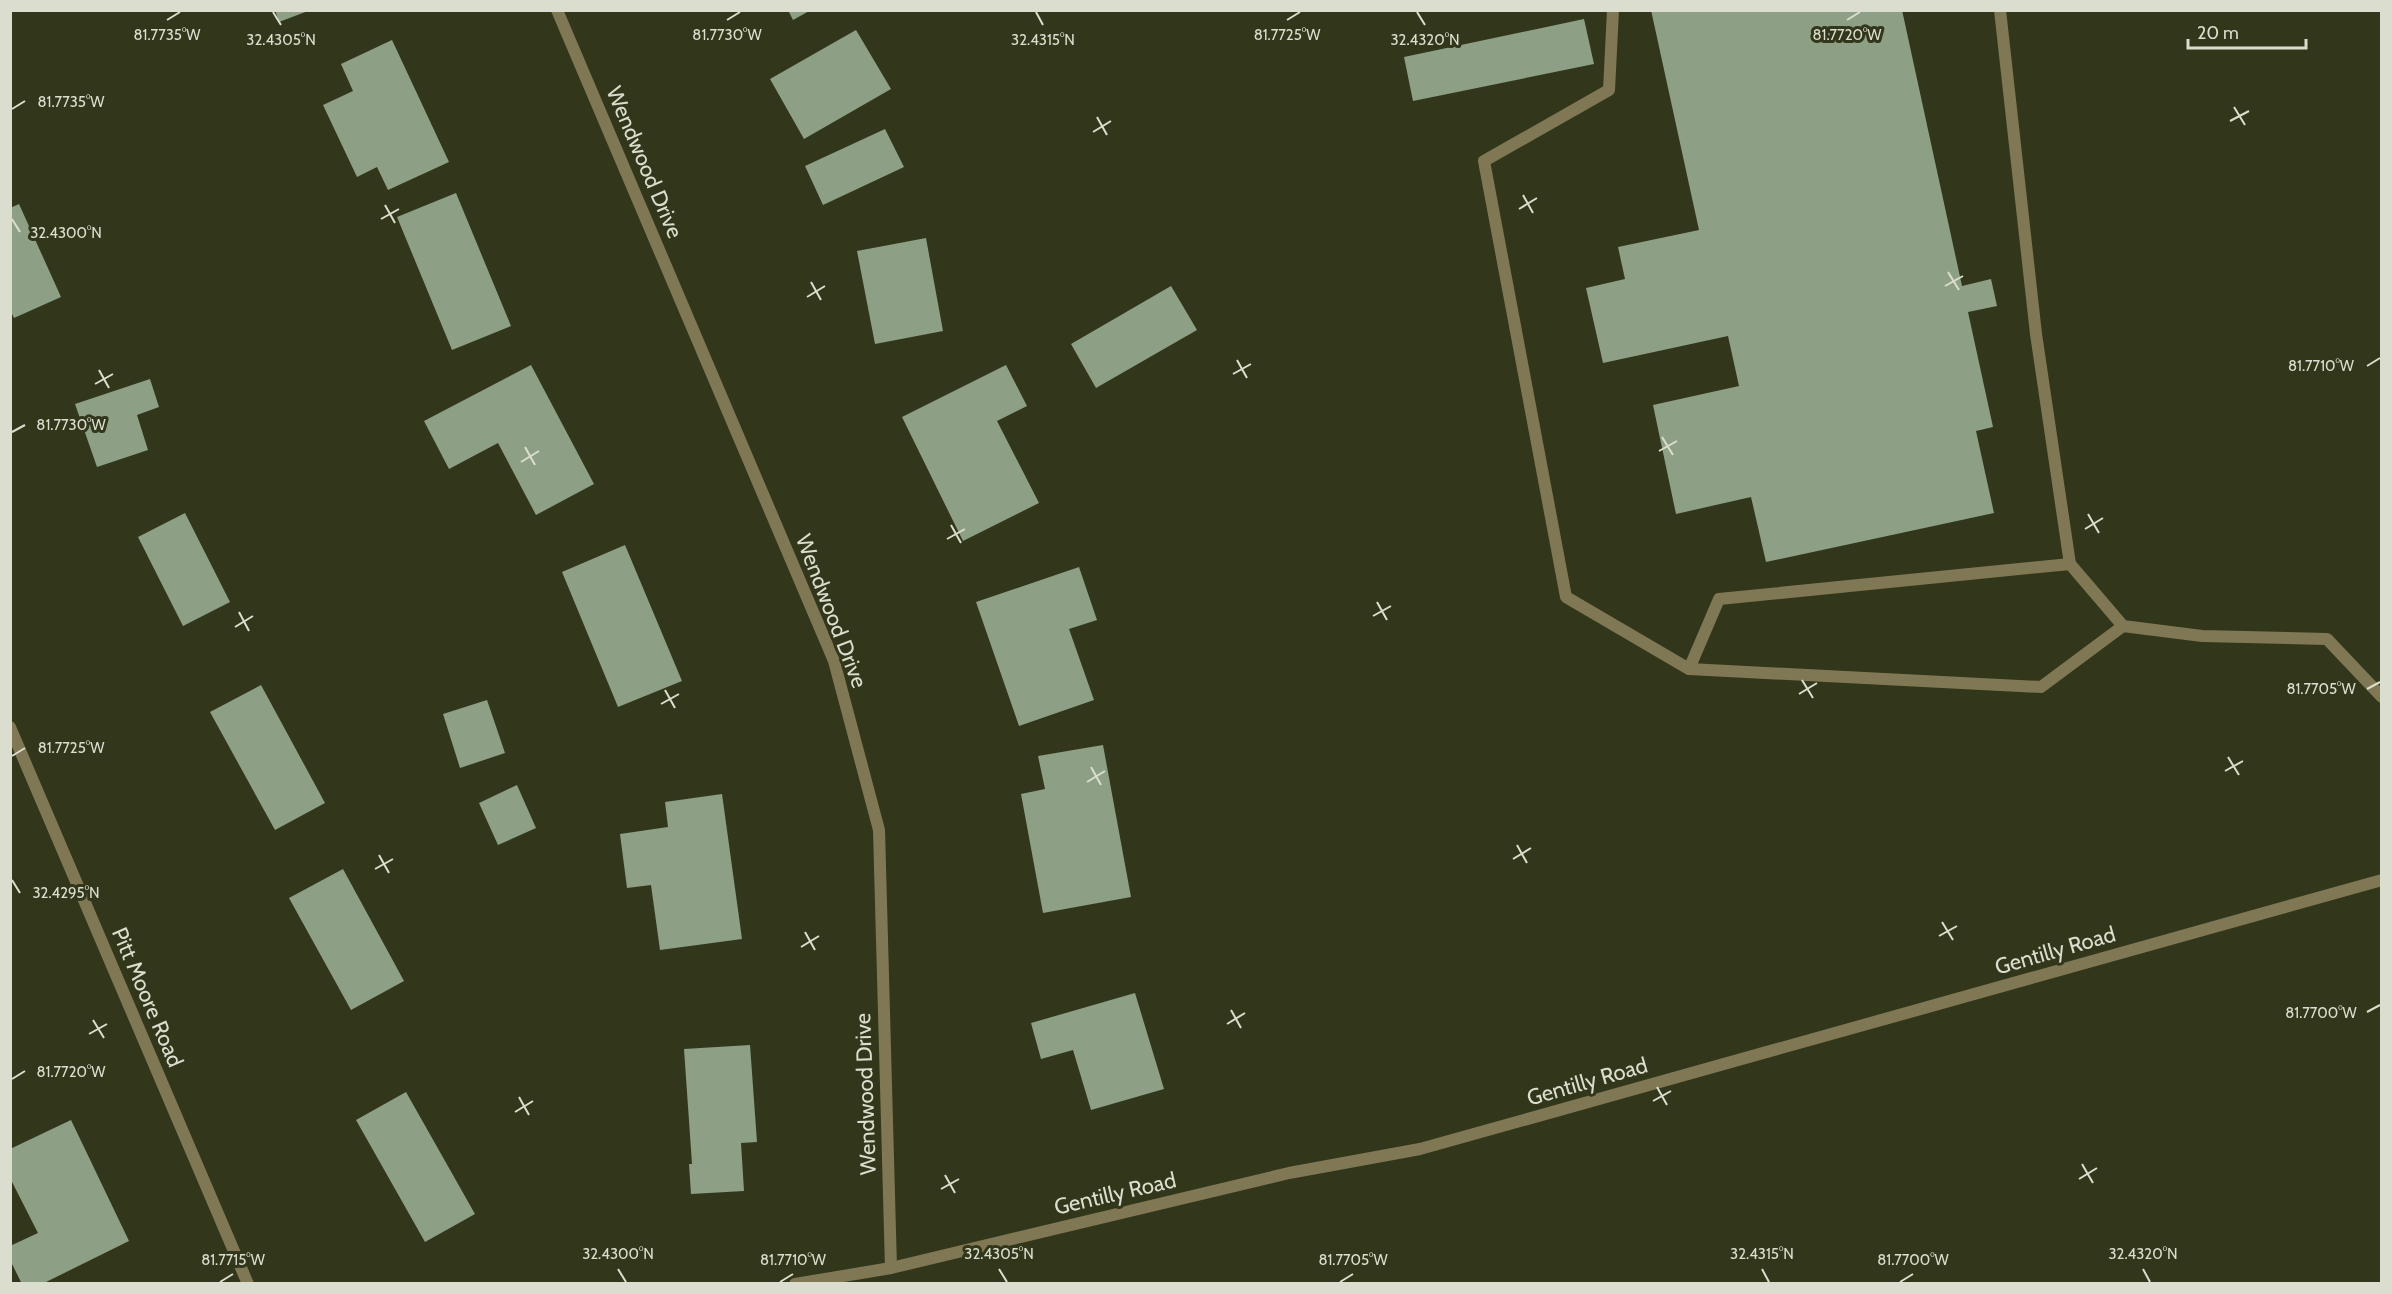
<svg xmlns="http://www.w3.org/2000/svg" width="2392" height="1294" font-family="Cabin,sans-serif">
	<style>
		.building { fill: #8da085 }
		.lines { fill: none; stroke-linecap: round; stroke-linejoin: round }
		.service { stroke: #807854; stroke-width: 12 }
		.minor { stroke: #807854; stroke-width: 12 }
		.tertiary { stroke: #807854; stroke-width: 12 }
		.ticks { fill: none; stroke: #dbdece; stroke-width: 2 }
		.labels { text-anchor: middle; stroke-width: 6; stroke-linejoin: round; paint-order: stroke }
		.street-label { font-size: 22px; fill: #dbdece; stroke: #32371b }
		.ticks-label { font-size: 15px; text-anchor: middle; fill: #dbdece; stroke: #32371b; stroke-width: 6; stroke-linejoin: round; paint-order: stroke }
	</style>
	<rect width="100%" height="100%" fill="#32371b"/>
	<path class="building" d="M275 10H308V11L279 22Z
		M788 10H811L793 20Z
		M1651 10H1902L1962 286 1991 279 1997 306 1968 312 1993 427 1976 431 1994 513 1766 562 1751 497 1676 514 1653 405 1739 386 1728 336 1603 363 1586 288 1625 279 1618 247 1699 230Z
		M1584 19 1594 64 1413 101 1404 57Z
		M856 30 891 89 804 139 770 79Z
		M392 40 449 162 388 190 377 167 357 177 323 105 353 91 341 64Z
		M885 129 904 167 823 205 805 166Z
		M456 193 511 326 452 350 397 217Z
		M19 204 61 297 14 318 10 310V208Z
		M926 238 943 331 875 344 857 251Z
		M1171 286 1197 330 1096 388 1071 344Z
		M531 365 594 484 536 515 498 443 449 469 424 421Z
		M1006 365 1027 406 997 421 1039 503 963 541 902 417Z
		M150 379 159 407 137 415 148 450 97 467 75 404Z
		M185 513 230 602 183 626 138 537Z
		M625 545 682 681 618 707 562 572Z
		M1079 567 1097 620 1069 629 1094 700 1019 726 976 602Z
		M261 685 325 803 275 830 210 712Z
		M487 700 505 753 460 768 443 714Z
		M1103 745 1131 897 1043 913 1021 794 1045 789 1038 756Z
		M517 785 536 828 498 845 479 803Z
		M722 794 742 939 660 950 651 885 627 888 620 834 668 827 665 802Z
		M343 869 404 981 351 1010 289 898Z
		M1135 993 1164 1089 1091 1110 1073 1050 1041 1059 1031 1023Z
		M750 1045 757 1142 741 1143 744 1191 691 1194 689 1164H692L684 1049Z
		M406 1092 475 1214 425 1242 356 1120Z
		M71 1120 129 1241 42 1284H22L10 1260V1246L38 1233 10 1178V1149Z"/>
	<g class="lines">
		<path class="service" d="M1613 10 1609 90 1484 161 1566 597 1689 669 2041 687 2123 626
			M2000 10 2036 334 2070 564 2123 626 2202 636 2327 639 2382 697
			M1689 669 1719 599 2070 564"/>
		<path class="minor" d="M557 10 834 661 879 830 891 1268
			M10 727 248 1284"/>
		<path class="tertiary" d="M795 1284 891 1268 1289 1173 1420 1149 2382 880"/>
	</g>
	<path class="ticks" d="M273 12 281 25M1036 12 1043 25M1417 12 1425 25M167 20 180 12M727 20 740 12M1287 20 1300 12M1847 20 1860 12M2234 107 2245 125M12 109 25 101M1097 117 1107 135M2230 121 2249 111M1093 132 1111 121M1523 195 1533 213M385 205 395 223M1519 209 1537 198M12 219 20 232M381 219 399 209M1948 272 1959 290M811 282 821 300M1945 286 1963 276M807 297 825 286M1237 360 1247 378M2367 366 2380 358M99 370 109 388M1233 374 1251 364M95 384 113 374M12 432 25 425M1662 437 1673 455M525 447 535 465M1659 451 1677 441M521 462 539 451M2088 514 2099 533M951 525 961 543M2085 529 2103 518M947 539 965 529M1377 602 1387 620M239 612 249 631M1373 616 1391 606M235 627 253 616M1802 680 1813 698M2367 689 2380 682M665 690 675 708M1799 694 1817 683M661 704 679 694M12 756 25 748M2228 757 2239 775M1091 767 1101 785M2225 771 2243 761M1087 782 1105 771M1517 845 1527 863M379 855 389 873M1513 859 1531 848M375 869 393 859M12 880 20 893M1942 922 1953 940M805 932 815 950M1939 936 1957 926M801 947 819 936M1231 1010 1241 1028M2367 1012 2380 1005M93 1020 104 1038M1227 1024 1245 1013M89 1034 107 1024M12 1079 25 1071M1657 1087 1667 1105M519 1097 529 1115M1653 1101 1671 1091M515 1112 533 1101M2082 1164 2093 1183M945 1175 955 1193M2079 1179 2097 1168M941 1189 959 1179M618 1269 626 1282M999 1269 1007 1282M1762 1269 1769 1282M2143 1269 2150 1282M220 1282 233 1274M780 1282 793 1274M1340 1282 1353 1274M1900 1282 1913 1274"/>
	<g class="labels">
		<g class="street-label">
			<text transform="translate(645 162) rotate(67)" y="8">Wendwood Drive</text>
			<text transform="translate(832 611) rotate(69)" y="8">Wendwood Drive</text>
			<text transform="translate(2055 950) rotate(-16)" y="8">Gentilly Road</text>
			<text transform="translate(148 997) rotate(67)" y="8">Pitt Moore Road</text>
			<text transform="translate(1587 1081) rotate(-16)" y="8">Gentilly Road</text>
			<text transform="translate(865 1094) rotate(-92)" y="8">Wendwood Drive</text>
			<text transform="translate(1115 1193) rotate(-13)" y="8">Gentilly Road</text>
		</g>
	</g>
	<g class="ticks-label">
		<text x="167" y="40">81.7735°W</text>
		<text x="727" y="40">81.7730°W</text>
		<text x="1287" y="40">81.7725°W</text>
		<text x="1847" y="40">81.7720°W</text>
		<text x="281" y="45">32.4305°N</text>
		<text x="1043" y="45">32.4315°N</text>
		<text x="1425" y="45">32.4320°N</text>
		<text x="71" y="107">81.7735°W</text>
		<text x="66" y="238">32.4300°N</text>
		<text x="2321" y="371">81.7710°W</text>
		<text x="71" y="430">81.7730°W</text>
		<text x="2321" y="694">81.7705°W</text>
		<text x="71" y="753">81.7725°W</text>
		<text x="66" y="898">32.4295°N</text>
		<text x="2321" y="1018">81.7700°W</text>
		<text x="71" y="1077">81.7720°W</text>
		<text x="618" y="1259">32.4300°N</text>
		<text x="999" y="1259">32.4305°N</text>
		<text x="1762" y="1259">32.4315°N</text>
		<text x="2143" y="1259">32.4320°N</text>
		<text x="233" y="1265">81.7715°W</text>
		<text x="793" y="1265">81.7710°W</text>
		<text x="1353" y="1265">81.7705°W</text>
		<text x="1913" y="1265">81.7700°W</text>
	</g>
	<rect width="2392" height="1294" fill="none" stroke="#dbdece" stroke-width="24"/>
	<path d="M2188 39v9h118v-9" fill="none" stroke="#dbdece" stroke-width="3"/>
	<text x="2197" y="39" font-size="18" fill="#dbdece" stroke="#32371b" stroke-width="4.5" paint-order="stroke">20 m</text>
</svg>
